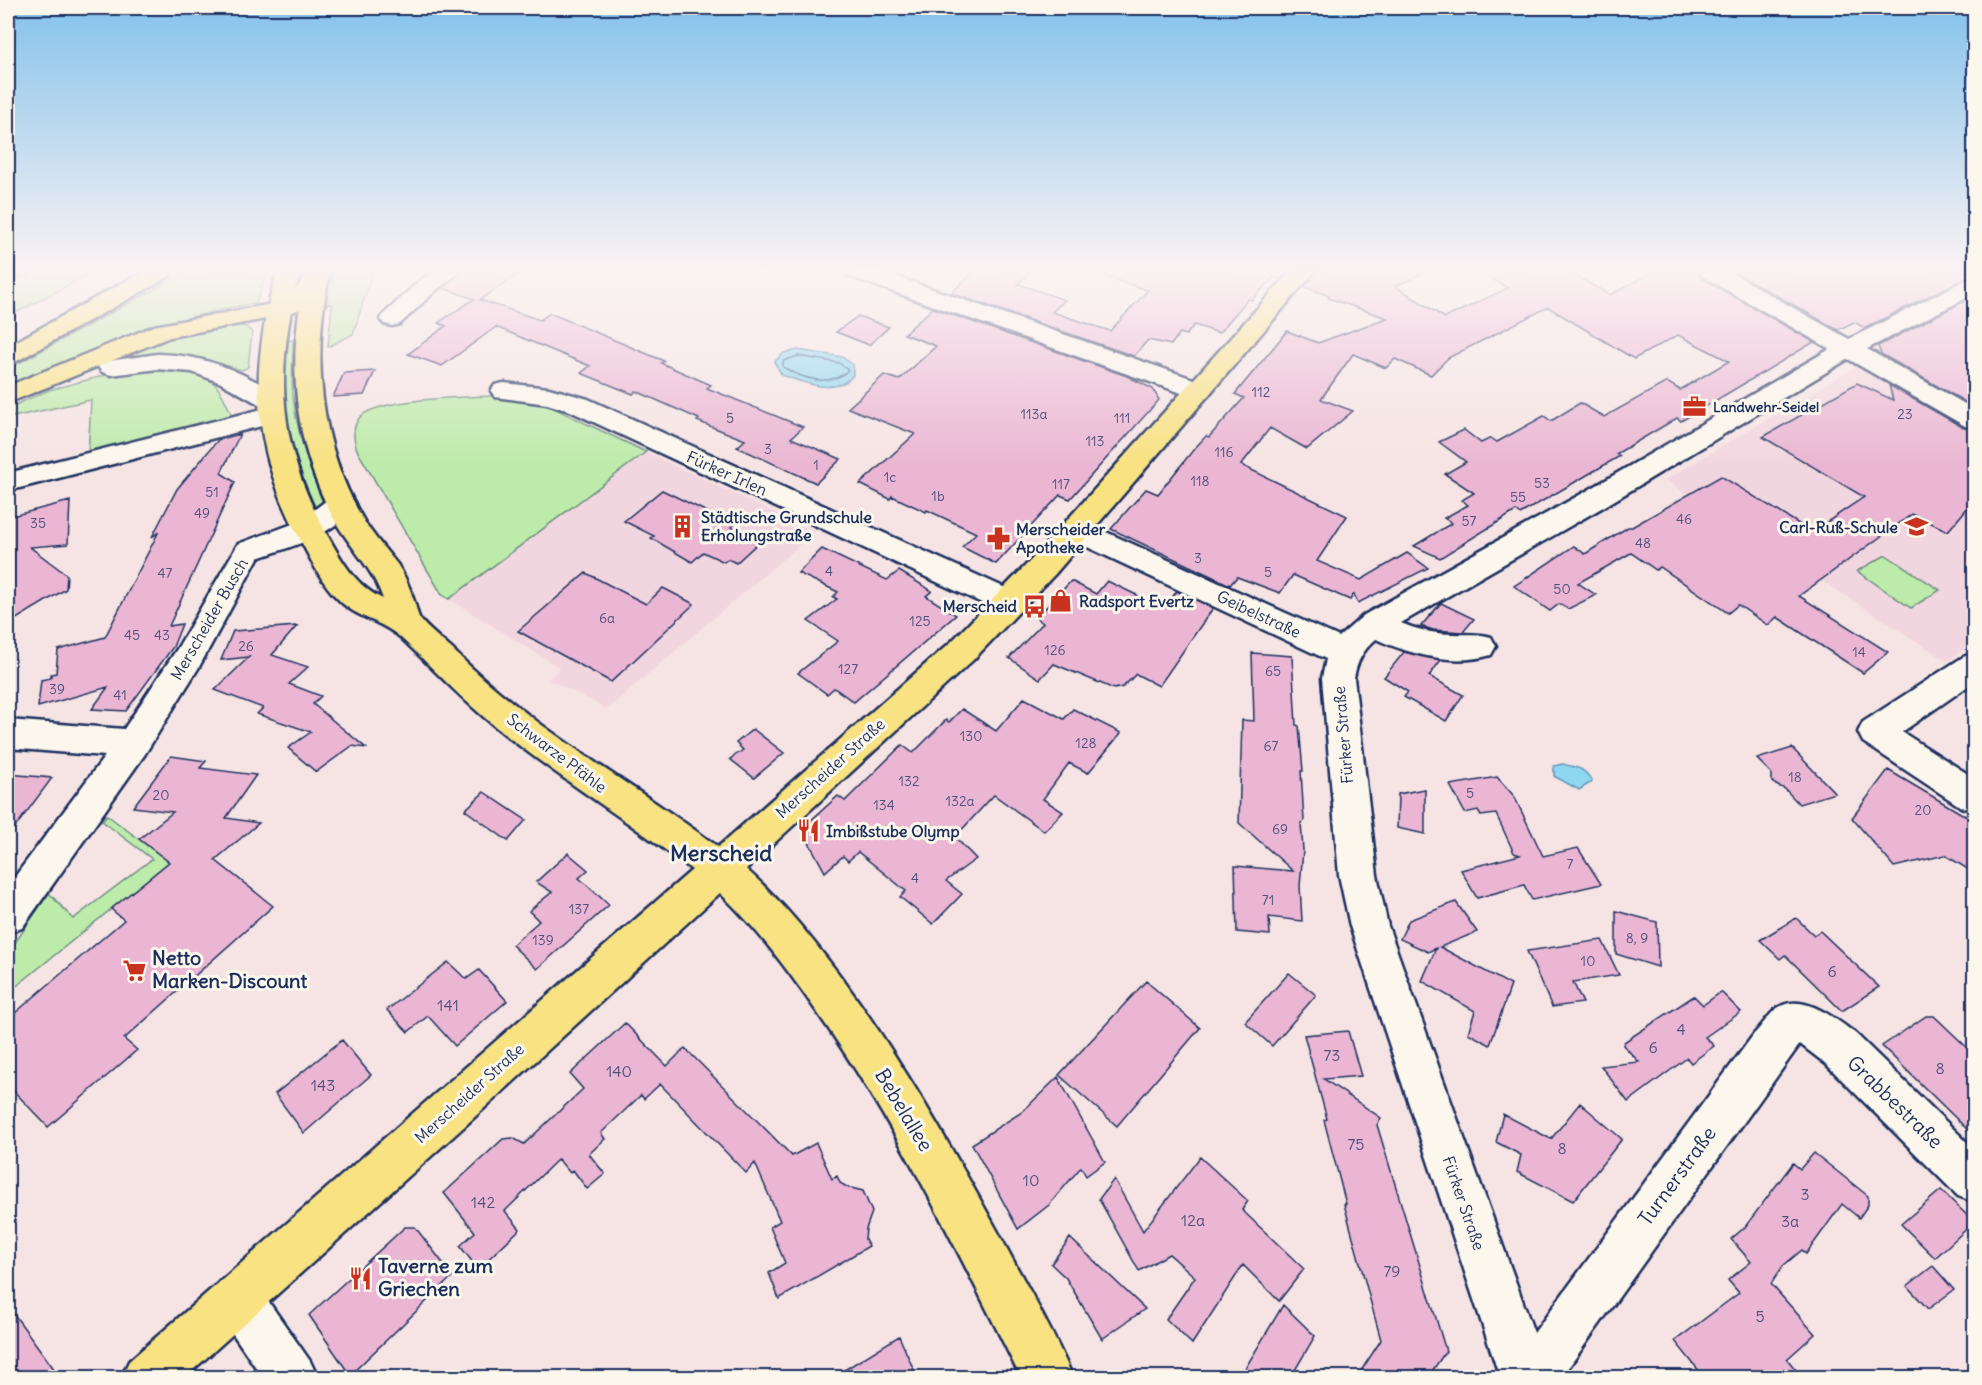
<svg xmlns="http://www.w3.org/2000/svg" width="1982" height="1385" font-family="Delius,sans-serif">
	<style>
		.built { fill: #f2d6df }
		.green { fill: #bdebaa; stroke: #6c8d84; stroke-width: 1.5 }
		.water { fill: #8fd7f1; stroke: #6194b6; stroke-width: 1.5 }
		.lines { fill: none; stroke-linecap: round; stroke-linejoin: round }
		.shore { stroke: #497299; stroke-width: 1.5 }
		.stream { stroke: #6194b6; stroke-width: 7 }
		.building { fill: #eab6d3; stroke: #1b2f5e; stroke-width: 1.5 }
		.minor-casing { stroke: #1b2f5e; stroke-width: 5 }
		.major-casing { stroke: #1b2f5e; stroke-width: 5 }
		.highway-casing { stroke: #1b2f5e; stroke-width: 5 }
		.minor { fill: #fbf7ec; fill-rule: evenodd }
		.major { fill: #f8e281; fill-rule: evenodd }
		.highway { fill: #f8e281; fill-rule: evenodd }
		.labels { text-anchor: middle; stroke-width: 6; stroke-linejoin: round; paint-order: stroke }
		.number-label { font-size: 14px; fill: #4f517b }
		.far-poi-label { font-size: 14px; font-weight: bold; fill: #1b2f5e; stroke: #fbf7ec; text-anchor: start }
		.street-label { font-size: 16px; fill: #1b2f5e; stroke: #fbf7ec }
		.poi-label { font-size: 16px; font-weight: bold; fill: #1b2f5e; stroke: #fbf7ec; text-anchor: start }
		.near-number-label { font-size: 16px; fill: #4f517b }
		.near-poi-label { font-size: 20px; font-weight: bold; fill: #1b2f5e; stroke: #fbf7ec; text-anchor: start }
		.near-street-label { font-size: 20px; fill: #1b2f5e; stroke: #fbf7ec }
		.district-label { font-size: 22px; font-weight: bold; fill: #1b2f5e; stroke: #fbf7ec }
	</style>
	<rect width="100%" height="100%" fill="#f6e4e4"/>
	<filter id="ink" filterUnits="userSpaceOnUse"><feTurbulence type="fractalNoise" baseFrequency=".0167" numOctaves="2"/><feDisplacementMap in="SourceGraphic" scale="12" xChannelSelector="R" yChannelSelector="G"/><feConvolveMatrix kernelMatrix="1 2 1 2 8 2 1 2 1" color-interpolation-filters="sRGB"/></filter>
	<g filter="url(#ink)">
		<path class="built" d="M1857 366 1974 432V643L1947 661 1665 480Z
			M646 452 815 532 607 709 548 679 560 668 449 599Z"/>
		<path class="green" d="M8 271H95L8 317Z
			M188 271H267L256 303C168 317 88 352 8 389V369Z
			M334 271H373L353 334 328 347 332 304H323Z
			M236 325 246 327 252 332 248 367 242 370 191 356H145L101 363C146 345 188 331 236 325Z
			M293 340C293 358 291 378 293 396 297 434 309 470 324 505L317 511 299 470 290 436 284 398V341Z
			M165 371C214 375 214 375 234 420L88 457 91 400 8 418V408L49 390 110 374Z
			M496 396 543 403 646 452 449 599 442 595 358 452C353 440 351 428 360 417 378 398 468 397 496 396Z
			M1886 555 1892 559 1940 590 1911 608 1857 571Z
			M107 815 169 862 8 993V953L49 893 73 919 152 859 102 821Z"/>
		<path class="water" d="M798 350 842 357 853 365V375C836 397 803 382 782 375L774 362 784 353Z
			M1562 764C1577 767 1585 768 1592 782L1579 790 1554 776V766Z"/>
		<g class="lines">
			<path class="shore" d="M798 356 839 363 848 370C831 388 802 379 783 367V361Z"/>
			<path class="stream" d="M8 281 32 271"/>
		</g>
		<path class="building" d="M463 271H522L480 300 540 320 550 313 664 361 661 363 711 385 707 388 803 427 791 438 841 459 816 483 737 447 745 440 697 421 699 419 636 391 633 394 581 373 590 366 496 327 442 366 408 354 446 326 438 323 474 299 443 288Z
			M975 271H1031L1018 284 1065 300 1052 312 1110 331 1148 290 1106 277V271H1288L1281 279 1274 277 1252 300 1248 299 1219 333 1194 325 1186 335 1180 333 1171 345 1148 340 1134 356 951 293Z
			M1317 271H1428L1395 286 1445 318 1508 288 1478 271H1567L1610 295 1655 271H1697L1701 278 1814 342 1681 421 1677 418 1616 454 1620 456 1520 514 1516 511 1440 558 1414 546 1452 523 1444 518 1468 505 1462 500 1474 493 1445 474 1466 462 1439 442 1464 430 1481 443 1491 438 1497 442 1544 416 1551 421 1580 403 1604 417 1667 382 1680 390 1729 361 1678 335 1634 359 1548 307 1448 358 1431 375 1395 359 1386 368 1353 354 1321 399 1353 411 1307 449 1270 428 1241 465 1347 516 1317 561 1361 580 1407 553 1428 568 1358 603 1354 594 1350 600 1293 575 1280 593 1237 577 1230 585 1111 529 1146 489 1158 494 1194 449 1206 436 1209 437 1244 398 1235 394 1287 331 1318 343 1387 318 1328 298 1330 296 1304 287Z
			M1733 271H1974V276L1965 278 1865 328 1854 322 1838 330Z
			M1974 296V407L1881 354 1878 346Z
			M933 308 1127 376 1153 389 1159 400 1070 499 1060 495 996 564 962 547 976 533 927 510 926 512 892 496 890 499 860 484 915 434 848 408 884 375 899 380 936 346 904 334Z
			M858 316 889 327 869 345 836 332Z
			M375 371 364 395 333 397 344 373Z
			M1857 383 1893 400 1889 385 1964 428 1974 430V500L1948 531 1912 514 1799 596 1888 652 1863 673 1777 617 1768 625 1738 605 1728 613 1660 567 1656 570 1631 553 1578 583 1596 595 1568 609 1559 604 1550 611 1514 586 1574 546 1585 554 1628 527H1632L1721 476 1812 532 1864 497 1763 437Z
			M240 434 221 473 235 482 169 626 182 624 173 647 126 711 92 709 108 687 38 707 41 680 51 678V674L56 673 58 650 105 637 158 533 152 537 177 489 218 440Z
			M662 490 734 525 731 527 760 541 736 563 728 559 724 562 703 552 692 562 651 538 654 536 624 521Z
			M70 501 68 544 30 547 67 575 66 589 8 624V517Z
			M822 549 887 580 899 571 932 591 926 596 956 615 854 702 834 688 827 694 798 673 838 641 808 621 837 599 833 597 838 592 798 573Z
			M586 573 646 604 663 588 694 604 611 682 518 631Z
			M1071 581 1096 594 1107 581 1164 608 1177 591 1213 608 1159 686 1136 674 1123 687 1114 689 1054 664 1040 679 1009 658 1043 623 1036 618Z
			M1441 603 1474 619 1463 632 1433 630 1421 626Z
			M297 626 272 655 308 667 289 684 321 696 313 704 366 748 352 746 316 772 288 748 311 732 257 714 263 708 215 690 249 657 221 660 233 631Z
			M1404 652 1441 660 1429 676 1463 695 1446 721 1404 697 1408 692 1384 677Z
			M1252 653 1292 656 1296 725 1299 726 1303 771H1301L1304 821 1301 823 1303 850 1300 886 1302 921 1269 917 1270 935 1237 932 1235 866 1293 871 1239 823 1242 720 1254 721Z
			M1024 698 1064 719 1073 709 1121 733 1088 773 1069 763 1043 799 1063 812 1044 831 994 795 955 837 976 859 946 881 962 894 933 924 900 897 906 891 858 852 848 861 843 856 825 872 805 835 808 823 838 796 845 801 902 745 913 753 946 720 949 722 962 709 996 731Z
			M753 729 784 753 754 778 730 759 743 750 736 743Z
			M1792 748 1835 793 1799 804 1785 789 1776 785 1771 780V773L1757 759Z
			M171 756 206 761 200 768 256 775 226 818 259 823 215 860 273 906 124 1039 137 1050 48 1127 8 1085V1019L124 920 111 909 169 862 139 839 173 812 133 807Z
			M1888 770 1974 821V873L1945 855 1894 867 1852 818Z
			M8 774 52 778 8 837Z
			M1497 777 1514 796 1543 856 1578 848 1601 884 1532 900 1524 885 1477 898 1461 870 1520 855 1514 853 1496 814 1481 816 1478 810 1465 813 1450 785Z
			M1425 789V834L1397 828 1398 794Z
			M484 792 526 820 508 841 465 810Z
			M568 853 588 870 579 878 609 905 537 969 512 945 539 921 529 911 552 892 536 882Z
			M1456 902 1477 932 1440 947 1511 985 1490 1045 1468 1033 1475 1011 1422 981 1436 948 1428 952 1400 939 1409 920Z
			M1616 911 1657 922 1658 967 1616 954Z
			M1796 918 1814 935 1820 931 1879 987 1842 1011 1785 955 1780 959 1760 940Z
			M1602 940 1619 975 1573 982 1583 1003 1552 1007 1527 951Z
			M448 962 466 979 479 970 507 1001 455 1046 428 1016 408 1032 387 1010Z
			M1289 973 1316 995 1272 1046 1245 1022Z
			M1146 981 1200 1028 1117 1126 1059 1075Z
			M1721 992 1741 1012 1705 1037 1714 1046 1691 1063 1687 1058 1628 1102 1601 1066 1639 1062 1623 1045 1624 1042 1694 996 1703 1005Z
			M1926 1016H1934L1974 1054V1136L1882 1046Z
			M625 1023 667 1066 685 1048 792 1156 816 1143 832 1179 837 1176 840 1183 847 1187 863 1191 872 1212 866 1229 865 1239 869 1246 779 1299 769 1273 785 1263 770 1227 780 1221 755 1163 746 1173 660 1084 644 1099 641 1095 601 1133 605 1139 589 1154 605 1174 587 1189 573 1170 570 1173 558 1159 505 1211 520 1229 478 1269 460 1246 475 1232 444 1193 503 1139 513 1138 524 1144 583 1089 570 1074Z
			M1348 1031 1361 1076 1324 1079 1381 1118 1377 1125 1446 1351 1428 1377H1357L1381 1340 1344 1204H1346L1324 1120 1327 1119 1304 1035Z
			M342 1040 371 1075 304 1133 275 1094Z
			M1058 1077 1105 1162 1086 1176 1081 1167 1049 1205 1018 1229 972 1144 1022 1112Z
			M1580 1103 1622 1139 1573 1201 1517 1172 1521 1155 1496 1142 1503 1114 1551 1139Z
			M1814 1153 1868 1196V1205L1859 1218 1842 1204 1806 1254 1802 1250 1783 1266 1771 1284 1815 1334 1787 1359 1802 1377H1704L1675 1341 1739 1293 1728 1280 1751 1262 1731 1239 1745 1227 1793 1163 1800 1169Z
			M1200 1157 1248 1201 1242 1210 1304 1269 1279 1301 1243 1265 1192 1344 1166 1319 1195 1277 1169 1254 1139 1271 1099 1199 1114 1179 1143 1231Z
			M1941 1190 1974 1222 1935 1258 1901 1224Z
			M405 1227H415L453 1276 350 1375 309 1315Z
			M1070 1238 1145 1309 1102 1339 1066 1278 1051 1264Z
			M1933 1266 1954 1290 1928 1309 1907 1286Z
			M1283 1305 1315 1336 1291 1377H1240Z
			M8 1306 60 1377H8Z
			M899 1336 917 1377H833Z"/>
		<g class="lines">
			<defs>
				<path id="minor" d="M434 271H461L434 292 400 324 392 326 384 324 380 319 384 314 418 282Z
					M845 271H880L1208 384 1212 390 1208 396 1199 398 1190 396 848 276Z
					M1699 271H1728L1849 339 1966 280 1974 278V294L1867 349 1974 409V428L1965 426 1848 359 1605 506 1401 623C1418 630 1434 634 1453 634 1466 635 1478 633 1491 637L1496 646 1491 655C1454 666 1411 655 1376 639 1363 650 1357 661 1354 678L1377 875 1388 926 1534 1333 1754 1034C1761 1027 1768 1016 1776 1009 1801 990 1836 1019 1856 1034L1974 1149V1202L1958 1196 1826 1064 1800 1044 1561 1378H1500L1350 926 1339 875 1322 678 1326 659 1066 537 1061 530 1066 523 1076 520 1086 523 1339 637 1364 615 1585 492 1830 349 1702 276Z
					M157 354C204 355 240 370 279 395L283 401 276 408 281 409 285 415 281 421 8 491V473L266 408 221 383 192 372 157 369 111 375 102 372 98 367 102 362Z
					M504 383 549 388 588 399 1021 595 1025 603 1021 611 1010 614 999 611 570 411 547 404 495 397 491 391 495 385Z
					M341 494 351 497 355 504C337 535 290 547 258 558L199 667 145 754 22 928 8 933V886L105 756 8 748V720L124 729 177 649 238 544 298 522 331 497Z
					M1974 653V682L1902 732 1974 778V811L1961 807 1863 742 1858 732 1863 722 1963 657Z
					M237 1274 254 1281 310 1361 318 1378H263L220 1315 213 1298 220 1281Z"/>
				<path id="major" d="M277 271H300C274 371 277 447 329 538 343 563 356 586 383 599 374 570 350 547 335 521 292 443 286 357 307 271H330C311 356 319 445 364 521 374 537 386 550 397 564 405 576 410 588 414 601 416 606 417 614 420 619 427 629 446 643 456 653 534 730 631 782 718 847L951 642 1033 558 1291 271H1315L1055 574 973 660 746 869C783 902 814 941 844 981 902 1061 951 1146 998 1232 1023 1280 1052 1328 1073 1378H1021C959 1253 898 1127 817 1012 788 970 757 928 720 893L467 1124 184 1378H121L129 1361 692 870C628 820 560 779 497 728 462 700 433 668 401 638 383 621 356 618 339 600 323 585 312 562 302 543 251 448 248 374 277 271Z"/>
				<path id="highway" d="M144 271H173L170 276 17 361 8 363V346Z
					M308 271H331L315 299 304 308 277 317 170 337 8 403V386L154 326 272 304C291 297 298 289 308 271Z"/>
			</defs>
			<use href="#minor" class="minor-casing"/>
			<use href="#major" class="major-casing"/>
			<use href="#highway" class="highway-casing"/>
			<use href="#minor" class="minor"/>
			<use href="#major" class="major"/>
			<use href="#highway" class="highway"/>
		</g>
	</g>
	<linearGradient id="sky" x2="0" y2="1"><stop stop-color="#84c2ec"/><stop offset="0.58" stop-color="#fbf3f3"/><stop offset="1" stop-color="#fbf3f3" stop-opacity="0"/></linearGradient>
	<rect width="1982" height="465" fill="url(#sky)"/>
	<defs>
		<symbol id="office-bare" viewBox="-9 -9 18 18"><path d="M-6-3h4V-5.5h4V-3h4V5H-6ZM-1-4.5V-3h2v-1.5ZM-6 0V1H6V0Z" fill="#c8321e" stroke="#fbf7ec" stroke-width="2.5" paint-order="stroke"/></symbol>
		<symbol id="building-bare" viewBox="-9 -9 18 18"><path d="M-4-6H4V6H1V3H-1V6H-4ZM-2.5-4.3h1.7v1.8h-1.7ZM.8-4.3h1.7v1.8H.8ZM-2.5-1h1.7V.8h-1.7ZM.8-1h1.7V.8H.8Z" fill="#c8321e" stroke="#fbf7ec" stroke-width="2.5" paint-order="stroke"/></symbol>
		<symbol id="school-bare" viewBox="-9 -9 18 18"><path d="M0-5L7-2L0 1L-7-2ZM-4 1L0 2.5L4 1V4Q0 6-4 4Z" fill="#c8321e" stroke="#fbf7ec" stroke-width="2.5" paint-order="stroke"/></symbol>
		<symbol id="pharmacy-bare" viewBox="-9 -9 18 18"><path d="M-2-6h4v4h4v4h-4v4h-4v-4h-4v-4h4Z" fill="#c8321e" stroke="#fbf7ec" stroke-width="2.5" paint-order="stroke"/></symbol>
		<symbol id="shop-bare" viewBox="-9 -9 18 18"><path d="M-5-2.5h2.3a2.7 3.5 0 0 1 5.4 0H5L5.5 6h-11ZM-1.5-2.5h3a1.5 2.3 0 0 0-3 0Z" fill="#c8321e" stroke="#fbf7ec" stroke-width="2.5" paint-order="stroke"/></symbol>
		<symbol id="bus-bare" viewBox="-9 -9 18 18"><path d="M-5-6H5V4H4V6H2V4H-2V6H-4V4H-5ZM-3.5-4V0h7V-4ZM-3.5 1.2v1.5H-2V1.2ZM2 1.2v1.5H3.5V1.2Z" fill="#c8321e" stroke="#fbf7ec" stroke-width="2.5" paint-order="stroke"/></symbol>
		<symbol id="restaurant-bare" viewBox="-9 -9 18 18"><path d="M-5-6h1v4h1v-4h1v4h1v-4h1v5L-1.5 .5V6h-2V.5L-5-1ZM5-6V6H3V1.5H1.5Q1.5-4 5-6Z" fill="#c8321e" stroke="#fbf7ec" stroke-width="2.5" paint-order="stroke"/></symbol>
		<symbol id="supermarket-bare" viewBox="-9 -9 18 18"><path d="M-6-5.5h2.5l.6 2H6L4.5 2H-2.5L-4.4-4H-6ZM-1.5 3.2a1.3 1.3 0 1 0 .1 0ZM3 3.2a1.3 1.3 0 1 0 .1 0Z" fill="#c8321e" stroke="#fbf7ec" stroke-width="2.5" paint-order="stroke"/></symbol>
	</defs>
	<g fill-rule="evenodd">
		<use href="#office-bare" x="1678" y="390" width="33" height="33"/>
		<use href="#building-bare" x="666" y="510" width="33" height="33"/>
		<use href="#school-bare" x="1900" y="510" width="33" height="33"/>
		<use href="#pharmacy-bare" x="982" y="522" width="33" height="33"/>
		<use href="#shop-bare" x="1044" y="584" width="33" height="33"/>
		<use href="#bus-bare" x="1018" y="590" width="33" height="33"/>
		<use href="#restaurant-bare" x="792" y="814" width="33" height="33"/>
		<use href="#supermarket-bare" x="118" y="954" width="33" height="33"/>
		<use href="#restaurant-bare" x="344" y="1262" width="33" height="33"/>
	</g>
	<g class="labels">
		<g class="number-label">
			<text x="1261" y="397">112</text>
			<text x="1034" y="419">113a</text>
			<text x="1905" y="419">23</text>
			<text x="730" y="423">5</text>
			<text x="1122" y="423">111</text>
			<text x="1095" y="446">113</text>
			<text x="768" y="454">3</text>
			<text x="1224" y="457">116</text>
			<text x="816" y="470">1</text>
			<text x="890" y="482">1c</text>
			<text x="1200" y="486">118</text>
			<text x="1542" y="488">53</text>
			<text x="1061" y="489">117</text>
			<text x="212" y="497">51</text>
			<text x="938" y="501">1b</text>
			<text x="1518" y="502">55</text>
			<text x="202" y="518">49</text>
			<text x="1684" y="524">46</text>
			<text x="1469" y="526">57</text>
			<text x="38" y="528">35</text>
			<text x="1643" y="548">48</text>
			<text x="1198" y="563">3</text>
			<text x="829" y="576">4</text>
			<text x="1268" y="577">5</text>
			<text x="165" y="578">47</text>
			<text x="1562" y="594">50</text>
			<text x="607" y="623">6a</text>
			<text x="920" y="626">125</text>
			<text x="132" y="640">45</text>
			<text x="162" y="640">43</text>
			<text x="246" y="651">26</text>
			<text x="1055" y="655">126</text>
			<text x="1859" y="657">14</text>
			<text x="848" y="674">127</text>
			<text x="1273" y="676">65</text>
			<text x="57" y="694">39</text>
			<text x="120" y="700">41</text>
			<text x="971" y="741">130</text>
			<text x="1086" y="748">128</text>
			<text x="1271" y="751">67</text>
			<text x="1795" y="782">18</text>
			<text x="909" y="786">132</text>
			<text x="1470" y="798">5</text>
			<text x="161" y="800">20</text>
			<text x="960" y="806">132a</text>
			<text x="884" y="810">134</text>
			<text x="1923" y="815">20</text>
			<text x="1280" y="834">69</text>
			<text x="1570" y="869">7</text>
			<text x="915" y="883">4</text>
			<text x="1268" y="905">71</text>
			<text x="579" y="914">137</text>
			<text x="1637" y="943">8, 9</text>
			<text x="543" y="945">139</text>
			<text x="1588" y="966">10</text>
		</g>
		<g class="far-poi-label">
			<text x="1713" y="412">Landwehr-Seidel</text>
		</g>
		<g class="street-label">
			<text transform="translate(727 473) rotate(24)" y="6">Fürker Irlen</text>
			<text transform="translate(1259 614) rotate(25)" y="6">Geibelstraße</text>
			<text transform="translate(209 619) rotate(-60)" y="6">Merscheider Busch</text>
			<text transform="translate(1343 735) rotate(-95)" y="6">Fürker Straße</text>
			<text transform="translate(557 753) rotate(37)" y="6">Schwarze Pfähle</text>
			<text transform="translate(830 768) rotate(-42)" y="6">Merscheider Straße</text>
			<text transform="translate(469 1093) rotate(-42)" y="6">Merscheider Straße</text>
			<text transform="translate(1464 1203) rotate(71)" y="6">Fürker Straße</text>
		</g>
		<g class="poi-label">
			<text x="701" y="523">Städtische Grundschule<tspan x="701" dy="18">Erholungstraße</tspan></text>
			<text x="1898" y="533" text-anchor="end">Carl-Ruß-Schule</text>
			<text x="1016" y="535">Merscheider<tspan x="1016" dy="18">Apotheke</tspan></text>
			<text x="1079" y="607">Radsport Evertz</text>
			<text x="1017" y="612" text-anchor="end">Merscheid</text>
			<text x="826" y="837">Imbißstube Olymp</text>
		</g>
		<g class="near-number-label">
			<text x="1832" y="977">6</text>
			<text x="448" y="1011">141</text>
			<text x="1681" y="1035">4</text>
			<text x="1653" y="1053">6</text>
			<text x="1332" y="1061">73</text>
			<text x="1940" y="1074">8</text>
			<text x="619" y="1077">140</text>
			<text x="323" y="1091">143</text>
			<text x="1356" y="1150">75</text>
			<text x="1562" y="1154">8</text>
			<text x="1031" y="1186">10</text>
			<text x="1805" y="1200">3</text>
			<text x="483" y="1208">142</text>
			<text x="1193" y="1226">12a</text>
			<text x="1790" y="1227">3a</text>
			<text x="1392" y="1277">79</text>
			<text x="1760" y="1322">5</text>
		</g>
		<g class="near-poi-label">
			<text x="152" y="965">Netto<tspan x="152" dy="23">Marken-Discount</tspan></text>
			<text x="378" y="1273">Taverne zum<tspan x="378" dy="23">Griechen</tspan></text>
		</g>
		<g class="near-street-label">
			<text transform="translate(1895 1102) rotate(44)" y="7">Grabbestraße</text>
			<text transform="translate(904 1110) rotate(59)" y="7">Bebelallee</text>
			<text transform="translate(1677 1176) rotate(-54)" y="7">Turnerstraße</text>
		</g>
		<g class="district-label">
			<text x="721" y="861">Merscheid</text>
		</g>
	</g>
	<rect width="1982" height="1385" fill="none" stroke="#fbf7ec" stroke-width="30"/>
	<rect x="15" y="15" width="1952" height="1355" fill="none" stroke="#1b2f5e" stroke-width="2" filter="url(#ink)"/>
</svg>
